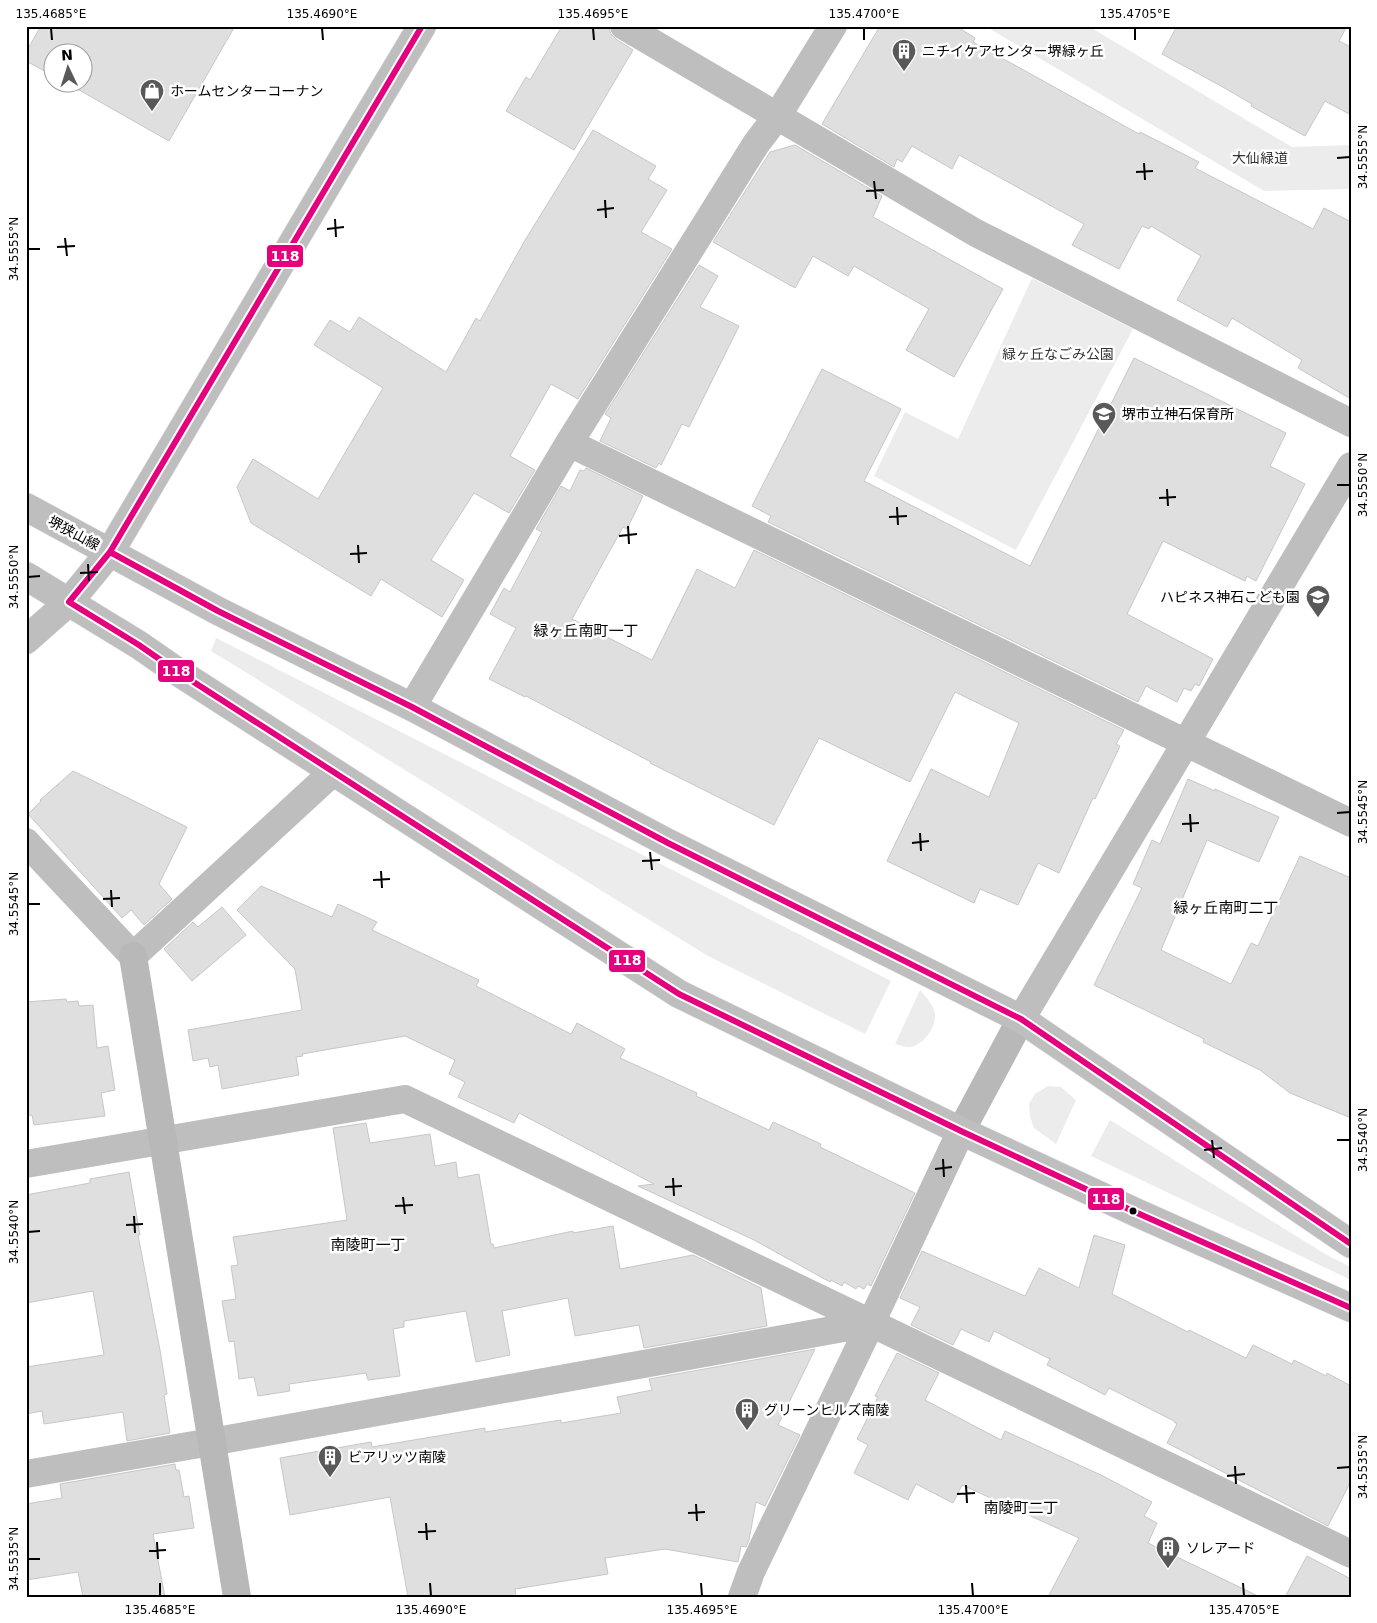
<svg xmlns="http://www.w3.org/2000/svg" width="1377" height="1623" font-family="'DejaVu Sans','Noto Sans JP',sans-serif">
	<style>
		.green { fill: #ececec }
		.building { fill: #dfdfdf; stroke: #c7c7c7 }
		.lines { fill: none; stroke-linecap: round; stroke-linejoin: round }
		.primary-casing { stroke: #dbdbdb; stroke-width: 29 }
		.street { stroke: #bebebe; stroke-width: 28 }
		.secondary { stroke: #b8b8b8; stroke-width: 28 }
		.primary { stroke: #bebebe; stroke-width: 28 }
		.bus-1-casing { stroke: #fff; stroke-width: 10 }
		.bus-1 { stroke: #e5007d; stroke-width: 6 }
		.ticks { fill: none; stroke: #000; stroke-width: 2 }
		.bus-dot { fill: #000; stroke: #fff; stroke-width: 2 }
		.labels { text-anchor: middle; stroke-width: 5; stroke-linejoin: round; paint-order: stroke }
		.poi-label { font-size: 14px; fill: #000; stroke: #fff; text-anchor: start }
		.park-label { font-size: 14px; fill: #333; stroke: #fff }
		.street-label { font-size: 14px; fill: #000; stroke: #fff }
		.neighbourhood-label { font-size: 15px; fill: #000; stroke: #fff }
		.line-badge { stroke: #fff; stroke-width: 2 }
		.badge-label { font-size: 14px; text-anchor: middle; font-weight: bold; fill: #fff }
		.neatline { fill: none; stroke: #000; stroke-width: 2 }
		.ticks-label { font-size: 12px; text-anchor: middle; fill: #000 }
	</style>
	<rect width="100%" height="100%" fill="#fff"/>
	<path class="green" d="M985 26H1088L1292 147 1351 145V189L1264 191Z
		M1032 278 1133 329 1016 550 874 476 905 412 958 439Z
		M216 638 891 981 865 1034 708 956 211 651Z
		M920 990C925 996 934 1005 935 1014 936 1028 924 1044 911 1047 906 1048 900 1045 895 1044Z
		M1048 1086 1061 1087 1076 1100 1056 1144 1034 1128 1030 1117 1029 1104 1035 1094Z
		M1110 1120 1325 1254 1351 1267V1280L1091 1156Z"/>
	<path class="building" d="M41 26H235L169 141 65 82H82V52H52V75L26 61V52Z
		M562 26H608L611 34 616 39 633 50 574 150 506 111 526 77 530 80Z
		M880 26H956L975 38 973 42 1139 134 1140 132 1199 162 1195 168 1313 229 1324 208 1351 222V399L1298 368 1302 360 1232 318 1227 327 1177 300 1201 256 1151 226 1149 229 1142 226 1119 269 1072 245 1084 224 959 155 952 169 912 146 902 162 897 159 894 167 822 124Z
		M1177 26H1347L1339 41 1351 47V115L1325 101 1305 136 1251 106 1252 104 1221 86 1162 54Z
		M593 130 656 166 648 179 667 190 641 232 672 249 578 399 551 384 510 456 535 470 509 513 474 493 431 560 464 580 442 617 381 579 371 596 251 523 237 487 253 459 318 499 383 388 314 345 330 320 350 332 359 317 446 372 476 318 480 321 524 242Z
		M795 145 882 196 873 217 1003 289 954 377 906 350 929 309 854 266 848 276 813 256 795 288 713 242 770 152Z
		M699 265 718 276 700 307 739 326 689 427 682 424 661 465 659 463 656 468 600 441 611 418 605 414Z
		M1134 358 1286 433 1270 466 1305 484 1256 581 1247 576 1245 581 1163 541 1127 614 1213 659 1199 686 1195 684 1191 691 1184 688 1177 702 1146 686 1138 702 768 522 771 516 752 506 822 369 901 409 864 481 1030 566Z
		M586 468 643 496 627 529 623 527 572 619 652 660 697 569 735 588 754 550 1124 730 1116 744 1120 746 1095 799 1093 798 1059 873 1038 863 1018 905 980 889 974 903 887 861 931 769 989 797 1019 723 955 692 910 782 819 738 774 825 650 763 651 762 526 696 525 697 489 679 516 628 490 614 504 588 510 592 542 532 536 529 561 486 570 491 580 470 584 471Z
		M73 771 187 827 159 884 172 899 144 925 131 910 122 918 28 814 41 801 40 800Z
		M1188 779 1215 791V789L1279 817 1259 862 1207 840 1161 950 1231 984 1251 943 1258 946 1300 856 1351 878V1118L1290 1093 1260 1070 1203 1042 1204 1039 1094 985 1142 888 1133 884 1152 840 1160 844Z
		M261 886 332 917 338 904 377 922 372 930 479 980 476 986 571 1034 577 1023 625 1049 620 1058 697 1093 696 1096 769 1130 773 1122 821 1144 820 1147 915 1193 871 1286 867 1284 864 1289 858 1286 856 1289 844 1282 842 1286 831 1280 830 1282 754 1240 638 1186 654 1184 519 1113 514 1123 458 1097 465 1082 449 1074 455 1060 405 1036 302 1054 303 1056 296 1057 299 1075 222 1089 218 1065 210 1067 208 1058 193 1061 188 1030 302 1010 295 969 237 910Z
		M222 907 246 935 192 981 164 949 193 922 198 927Z
		M66 999 67 1002 78 1001 79 1006 93 1005 97 1048 108 1046 115 1090 101 1093 105 1116 34 1125 32 1115 26 1116V1002Z
		M366 1123 370 1143 430 1134 435 1166 456 1162 458 1178 479 1174 491 1244H493L494 1248 573 1231V1233L613 1226 620 1269 693 1255 761 1288 767 1326 644 1348 639 1325 575 1336 568 1298 502 1311 510 1355 476 1362 466 1311 404 1321V1327L393 1329 400 1376 368 1380 366 1373 289 1384 290 1391 258 1396 254 1377 239 1379 234 1341 229 1342 222 1301 236 1299 231 1266 238 1265 233 1237 347 1220 333 1128Z
		M129 1172 140 1235H138L160 1350 167 1394 164 1395 170 1433 127 1441 123 1412 44 1424 42 1411 26 1414V1367L104 1355 93 1291 26 1303V1195L90 1183V1179Z
		M1094 1235 1125 1245 1112 1294 1188 1332 1189 1330 1246 1358 1253 1345 1292 1364 1294 1360 1326 1376 1327 1373 1351 1386V1481L1328 1526 1167 1443 1177 1424 1174 1422V1421L1109 1388 1105 1395 1047 1365 1050 1359 994 1331 989 1342 961 1329 953 1345 911 1325 920 1307 900 1298 922 1251 1025 1296 1039 1268 1079 1288Z
		M815 1349 778 1425 800 1435 765 1506 756 1502 749 1540 746 1547 741 1546 738 1562 665 1549 605 1558 608 1574 515 1589 516 1597H408L390 1497 290 1515 280 1458 371 1442 372 1447 485 1428V1432L561 1420V1423L621 1413 617 1397 652 1390 649 1379Z
		M897 1353 939 1373 925 1400 1001 1440 1005 1431 1103 1476 1152 1502 1144 1516 1157 1523 1148 1543 1260 1597H1048L1079 1538 962 1485 953 1503 916 1484 908 1500 854 1473 868 1445 857 1439 878 1397 875 1396Z
		M175 1464 176 1470H179L184 1497 189 1496 194 1528 153 1534 165 1597H83L78 1572 26 1580V1504L62 1498 60 1484Z
		M1307 1556 1351 1579V1597H1285Z"/>
	<g class="lines">
		<defs>
			<path id="primary" d="M26 507 218 611 412 707 668 843 1021 1019 1351 1244
				M26 576 139 645 175 670 679 994 961 1131 1135 1212 1351 1308
				M26 640 69 602 110 552 350 146 422 26"/>
		</defs>
		<use href="#primary" class="primary-casing"/>
		<path class="street" d="M624 26 976 233 1351 423
			M569 443 1351 823
			M412 707 569 443 756 144 778 115 833 26
			M26 842 133 956 333 772
			M1021 1019 1351 466
			M26 1164 405 1099 1351 1554
			M26 1474 211 1442 871 1323
			M742 1597 751 1572 871 1323 961 1131"/>
		<path class="secondary" d="M133 956 237 1597
			M961 1131 1021 1019"/>
		<use href="#primary" class="primary"/>
		<defs>
			<path id="bus-1" d="M422 26 110 552 69 602 139 645 175 670 679 994 961 1131 1135 1212 1351 1308
				M110 552 218 611 412 707 668 843 1021 1019 1351 1244"/>
		</defs>
		<use href="#bus-1" class="bus-1-casing"/>
		<use href="#bus-1" class="bus-1"/>
	</g>
	<path class="ticks" d="M51 28 52 40M322 28 323 40M593 28 594 40M864 28V40M1135 28V40M1337 158 1350 157M1144 163 1145 180M1136 172 1153 171M874 181 876 199M866 191 884 190M605 200 606 218M597 210 614 208M335 219 336 237M327 229 344 227M65 238 67 256M57 247 75 246M28 249H40M1337 485H1350M1167 489 1168 506M1159 498 1176 497M897 507 898 525M889 517 907 516M628 526 629 544M619 536 637 534M358 545 359 563M350 554 367 553M88 564 89 581M80 573 98 572M28 577 40 576M1337 813 1350 812M1190 814 1191 832M1182 824 1199 823M920 833 921 851M912 843 929 841M650 852 652 870M642 861 660 860M381 871 382 888M373 880 390 879M111 890 112 907M103 899 120 898M28 904H40M1212 1140 1214 1158M1337 1140H1350M1204 1150 1222 1148M943 1159 944 1177M935 1169 952 1167M673 1178 674 1196M665 1187 682 1186M403 1197 405 1214M395 1206 413 1205M134 1216 135 1233M126 1225 143 1224M28 1232 40 1231M1235 1466 1236 1484M1337 1468 1350 1467M1227 1476 1245 1474M966 1485 967 1503M957 1494 975 1493M696 1504 697 1521M688 1513 705 1512M426 1523 427 1540M418 1532 436 1531M157 1542 158 1559M149 1551 166 1550M28 1559H40M160 1583V1596M430 1583 431 1596M701 1583 702 1596M972 1583 973 1596M1243 1583 1244 1596"/>
	<defs>
		<symbol id="building-pin" viewBox="-11 -11 22 30"><path d="M0 17L-7.5 6A9.5 9.5 0 1 1 7.5 6Z" fill="#595959" stroke="#fff"/><path d="M-4-6H4V6H1V3H-1V6H-4ZM-2.5-4.3h1.7v1.8h-1.7ZM.8-4.3h1.7v1.8H.8ZM-2.5-1h1.7V.8h-1.7ZM.8-1h1.7V.8H.8Z" fill="#fff"/></symbol>
		<symbol id="shop-pin" viewBox="-11 -11 22 30"><path d="M0 17L-7.5 6A9.5 9.5 0 1 1 7.5 6Z" fill="#595959" stroke="#fff"/><path d="M-5-2.5h2.3a2.7 3.5 0 0 1 5.4 0H5L5.5 6h-11ZM-1.5-2.5h3a1.5 2.3 0 0 0-3 0Z" fill="#fff"/></symbol>
		<symbol id="school-pin" viewBox="-11 -11 22 30"><path d="M0 17L-7.5 6A9.5 9.5 0 1 1 7.5 6Z" fill="#595959" stroke="#fff"/><path d="M0-5L7-2L0 1L-7-2ZM-4 1L0 2.5L4 1V4Q0 6-4 4Z" fill="#fff"/></symbol>
	</defs>
	<g fill-rule="evenodd">
		<use href="#building-pin" x="890" y="37" width="28" height="38"/>
		<use href="#shop-pin" x="138" y="77" width="28" height="38"/>
		<use href="#school-pin" x="1090" y="400" width="28" height="38"/>
		<use href="#school-pin" x="1304" y="583" width="28" height="38"/>
		<use href="#building-pin" x="733" y="1396" width="28" height="38"/>
		<use href="#building-pin" x="316" y="1443" width="28" height="38"/>
		<use href="#building-pin" x="1154" y="1534" width="28" height="38"/>
	</g>
	<circle class="bus-dot" cx="1133" cy="1211" r="4.5"/>
	<g class="labels">
		<g class="poi-label">
			<text x="922" y="56">ニチイケアセンター堺緑ヶ丘</text>
			<text x="170" y="96">ホームセンターコーナン</text>
			<text x="1122" y="419">堺市立神石保育所</text>
			<text x="1300" y="602" text-anchor="end">ハピネス神石こども園</text>
			<text x="764" y="1415">グリーンヒルズ南陵</text>
			<text x="348" y="1462">ビアリッツ南陵</text>
			<text x="1186" y="1553">ソレアード</text>
		</g>
		<g class="park-label">
			<text x="1260" y="163">大仙緑道</text>
			<text x="1058" y="359">緑ヶ丘なごみ公園</text>
		</g>
		<g class="street-label">
			<text transform="translate(74 533) rotate(28)" y="5">堺狭山線</text>
		</g>
		<g class="neighbourhood-label">
			<text x="586" y="636">緑ヶ丘南町一丁</text>
			<text x="1226" y="913">緑ヶ丘南町二丁</text>
			<text x="368" y="1250">南陵町一丁</text>
			<text x="1021" y="1513">南陵町二丁</text>
		</g>
	</g>
	<g class="line-badge">
		<rect x="266" y="244" width="38" height="24" rx="5" fill="#e5007d"/>
		<rect x="157" y="659" width="38" height="24" rx="5" fill="#e5007d"/>
		<rect x="608" y="949" width="38" height="24" rx="5" fill="#e5007d"/>
		<rect x="1087" y="1187" width="38" height="24" rx="5" fill="#e5007d"/>
	</g>
	<g class="badge-label">
		<text x="285" y="261">118</text>
		<text x="176" y="676">118</text>
		<text x="627" y="965">118</text>
		<text x="1106" y="1204">118</text>
	</g>
	<rect width="1377" height="1623" fill="none" stroke="#ffffff" stroke-width="55"/>
	<g transform="translate(68 68) rotate(356)"><circle r="24" fill="#ffffff" stroke="#999999"/>
	<path d="M0-4L9 19L0 12L-9 19Z" fill="#595959"/>
	<text y="-8" font-size="14" font-weight="bold" text-anchor="middle" fill="#000000">N</text>
	</g>
	<rect x="28" y="28" width="1322" height="1568" class="neatline"/>
	<g class="ticks-label">
		<text x="51" y="18">135.4685°E</text>
		<text x="322" y="18">135.4690°E</text>
		<text x="593" y="18">135.4695°E</text>
		<text x="864" y="18">135.4700°E</text>
		<text x="1135" y="18">135.4705°E</text>
		<text transform="translate(1363 157) rotate(-90)" y="4">34.5555°N</text>
		<text transform="translate(14 249) rotate(-90)" y="4">34.5555°N</text>
		<text transform="translate(1363 485) rotate(-90)" y="4">34.5550°N</text>
		<text transform="translate(14 577) rotate(-90)" y="4">34.5550°N</text>
		<text transform="translate(1363 812) rotate(-90)" y="4">34.5545°N</text>
		<text transform="translate(14 904) rotate(-90)" y="4">34.5545°N</text>
		<text transform="translate(1363 1140) rotate(-90)" y="4">34.5540°N</text>
		<text transform="translate(14 1232) rotate(-90)" y="4">34.5540°N</text>
		<text transform="translate(1363 1467) rotate(-90)" y="4">34.5535°N</text>
		<text transform="translate(14 1559) rotate(-90)" y="4">34.5535°N</text>
		<text x="160" y="1614">135.4685°E</text>
		<text x="431" y="1614">135.4690°E</text>
		<text x="702" y="1614">135.4695°E</text>
		<text x="973" y="1614">135.4700°E</text>
		<text x="1244" y="1614">135.4705°E</text>
	</g>
</svg>
